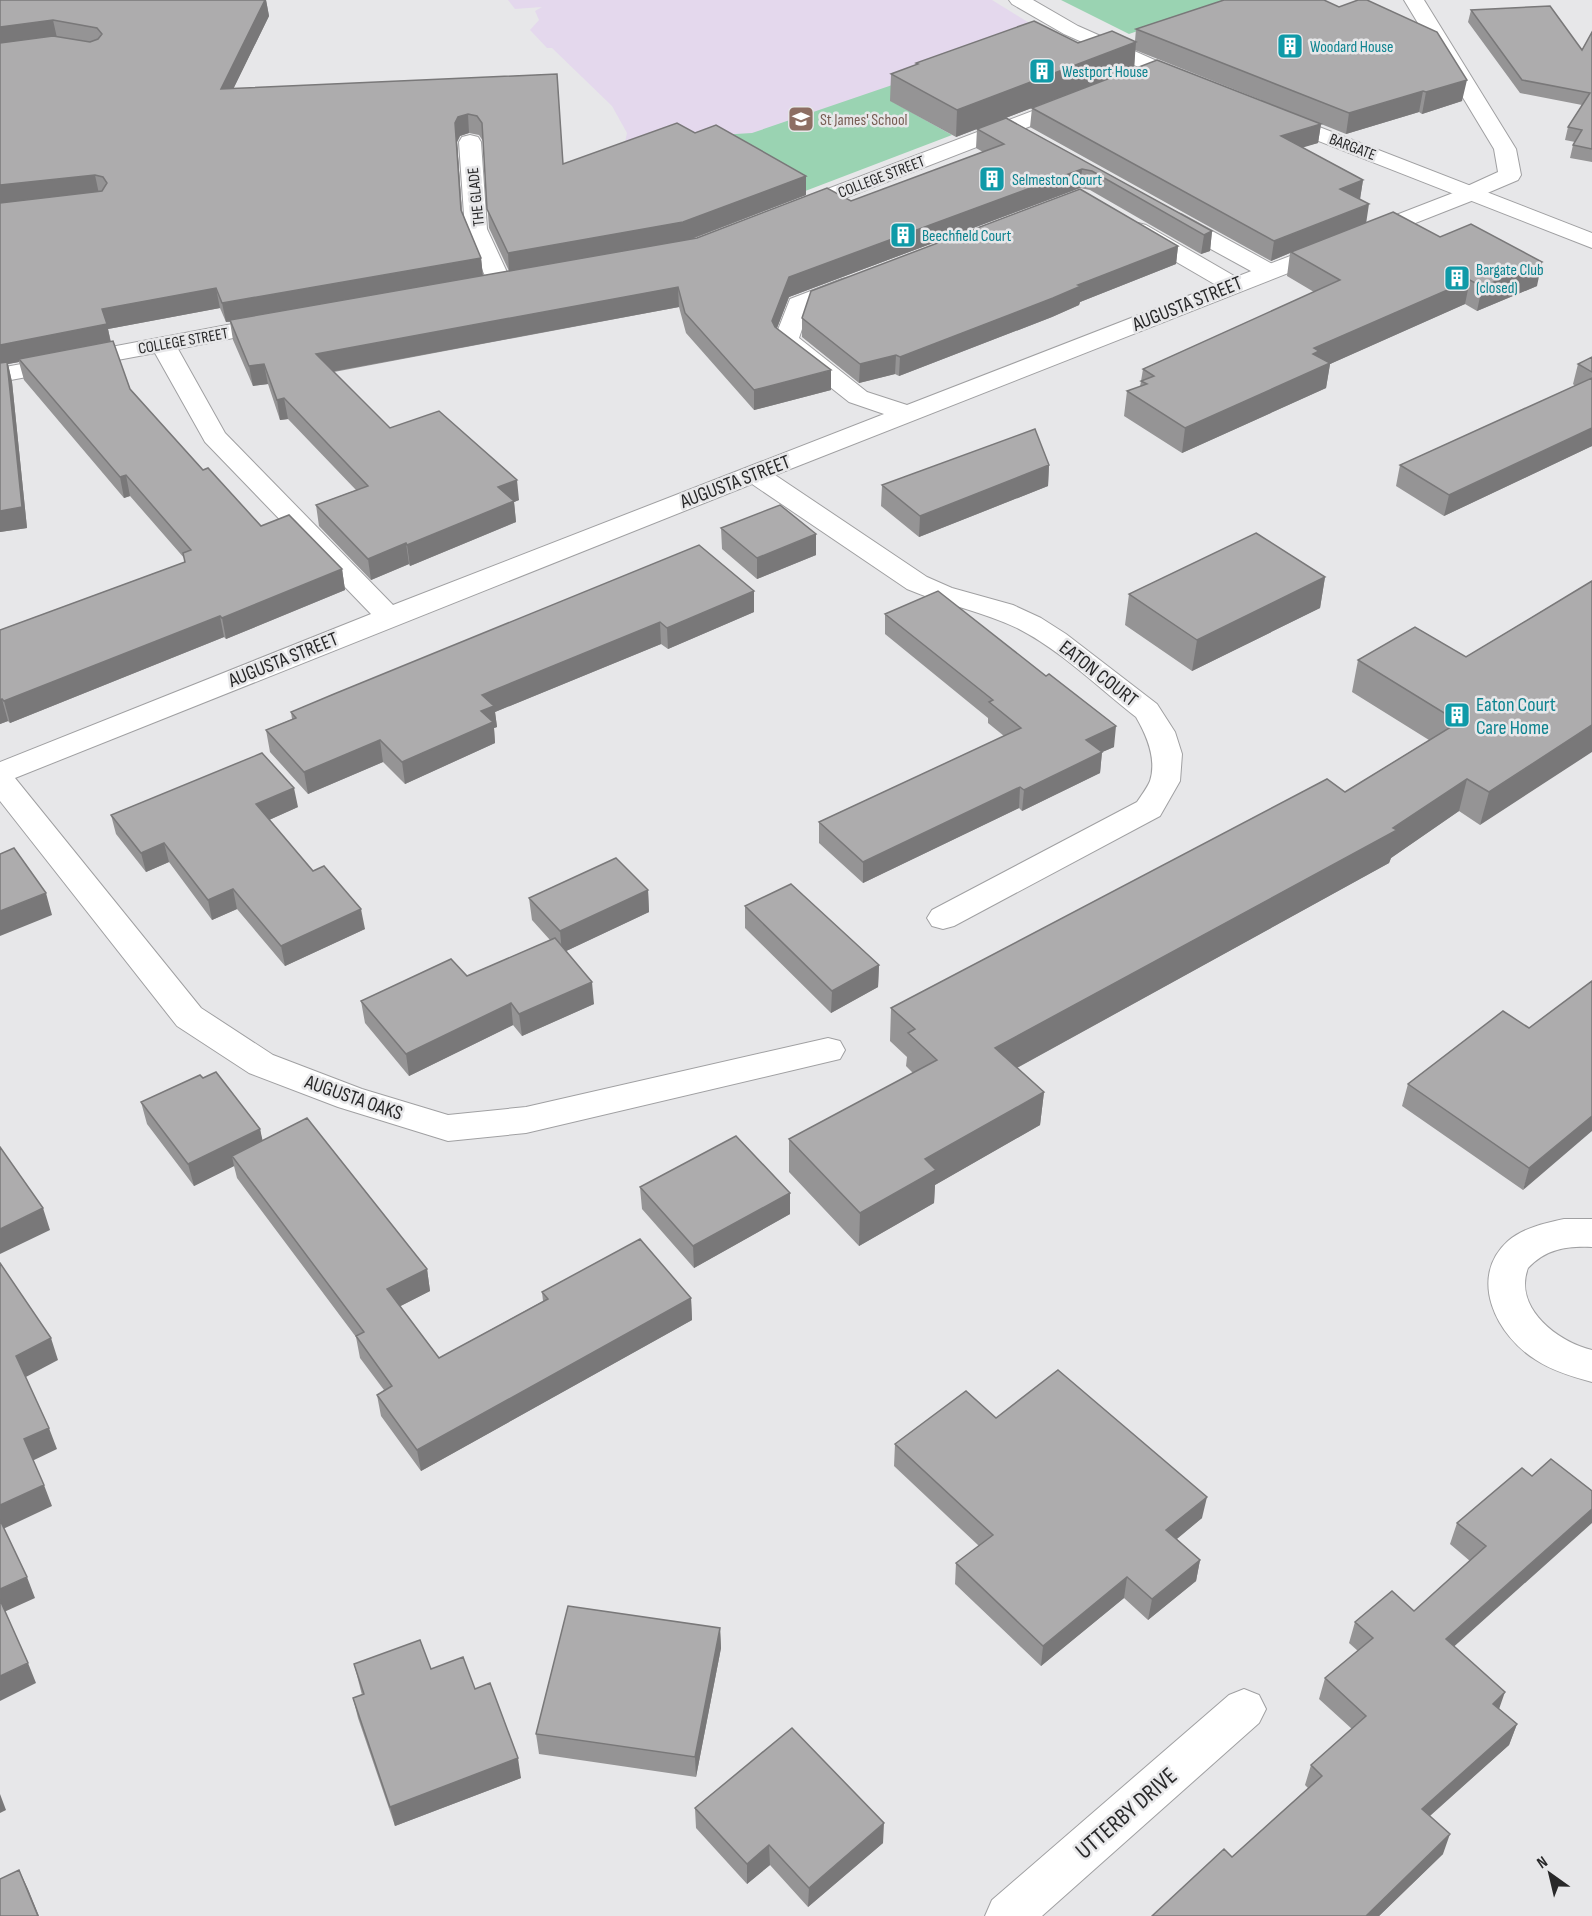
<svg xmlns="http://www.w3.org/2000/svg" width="1592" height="1916" font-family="'Sofia Sans Condensed',sans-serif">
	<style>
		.education { fill: #e4d8ed }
		.green { fill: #9ad3b2 }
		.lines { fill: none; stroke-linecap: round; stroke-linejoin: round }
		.lane-casing { stroke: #a0a0a2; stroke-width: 2 }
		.street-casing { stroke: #a0a0a2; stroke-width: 2 }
		.secondary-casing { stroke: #a0a0a2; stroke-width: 2 }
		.primary-casing { stroke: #a0a0a2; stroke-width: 2 }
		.lane { fill: #fff; fill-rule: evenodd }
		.street { fill: #fff; fill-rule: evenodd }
		.secondary { fill: #fff; fill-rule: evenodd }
		.primary { fill: #fff; fill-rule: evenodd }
		.wall { fill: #959495; fill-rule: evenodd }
		.shaded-wall { fill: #797879 }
		.building { fill: #adacad; stroke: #797879; stroke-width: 1.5 }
		.labels { text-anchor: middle; stroke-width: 5; stroke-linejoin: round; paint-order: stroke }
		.far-culture-label { font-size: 16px; fill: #0d838f; stroke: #e7e7e9; text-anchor: start }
		.far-education-label { font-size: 16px; fill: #785e54; stroke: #e7e7e9; text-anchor: start }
		.far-street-label { font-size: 16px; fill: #282829; stroke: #e7e7e9 }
		.street-label { font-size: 20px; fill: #282829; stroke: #e7e7e9 }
		.culture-label { font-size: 20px; fill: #0d838f; stroke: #e7e7e9; text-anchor: start }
		.near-street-label { font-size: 24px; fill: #282829; stroke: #e7e7e9 }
	</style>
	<rect width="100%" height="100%" fill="#e7e7e9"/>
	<path class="education" d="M508 0H992L1036 27 1119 70 691 225 622 156 627 133 612 106 552 48H547L530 30 539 20 535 11 542 7 515 9Z"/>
	<path class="green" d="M1061 0H1228L1129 34Z
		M901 82 891 101 952 135 800 193 703 136 752 133Z"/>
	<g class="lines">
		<defs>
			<path id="lane" d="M1173 212 1181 214 1276 266 1280 271 1276 276 1268 278 1260 276 1165 224 1162 219 1165 214Z"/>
			<path id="street" d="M1072 96 1080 97 1083 102 1080 107 804 214 796 216 788 214 785 209 788 204Z
				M470 135 478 137 481 142 487 229 512 283 508 288 500 290 492 288 488 283 465 229 459 142 462 137Z
				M1471 186 1479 188 1482 193 1479 198 775 475 927 577 952 588 1013 605 1041 618 1066 634 1157 704 1175 732 1182 754 1180 781 1160 816 954 926 943 929 932 926 927 918 932 910 1137 802C1141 796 1147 788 1150 781 1157 759 1147 736 1136 717 1099 688 1060 650 1019 629 983 611 944 605 907 589L752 484 15 778 201 1008 273 1055 362 1089 448 1115 526 1107 828 1038 840 1041 845 1050 840 1059 526 1133 448 1141 338 1107 249 1073 177 1026 0 801V762L371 614 205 442 155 353 0 382V368L275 316 284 318 287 323 284 328 178 349 225 433 393 605 884 414 849 402 777 345 774 340 790 299 842 279 850 277 858 279 862 284 858 289 809 308 799 338 867 392 907 405 1216 285 1130 235 1126 230 1130 225 1138 223 1146 225 1236 277Z
				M1564 1219H1592V1247C1566 1246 1546 1249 1528 1268 1513 1308 1558 1342 1592 1350V1382C1573 1377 1553 1371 1536 1360 1497 1336 1467 1278 1508 1241 1523 1228 1545 1223 1564 1219Z
				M1244 1689 1259 1695 1266 1709 1259 1723 1042 1916H985L992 1900 1229 1695Z"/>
			<path id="secondary" d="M1404 0H1424L1516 149 1521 175 1518 180 1471 200 1463 198 1460 193 1463 188 1498 172 1494 149Z"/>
			<path id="primary" d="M1009 0H1033L1078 26 1193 77 1196 81 1193 85 1186 87 1179 85 1064 34 1012 4Z
				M1278 111 1592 233V248L1270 122 1267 117 1270 112Z"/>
		</defs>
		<use href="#lane" class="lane-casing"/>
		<use href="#street" class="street-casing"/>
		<use href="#secondary" class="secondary-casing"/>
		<use href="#primary" class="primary-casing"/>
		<use href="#lane" class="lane"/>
		<use href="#street" class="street"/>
		<use href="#secondary" class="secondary"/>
		<use href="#primary" class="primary"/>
	</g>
	<path class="wall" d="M0 0H266L269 16 233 89 557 74 563 164 695 133 806 176V195L692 239 851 201 983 152 976 148 977 129 1006 118 1212 231 1210 251 1201 254 1090 190 1080 188 789 297 777 328 831 390 754 410 686 333 679 307 334 372 390 428 519 500 514 502 516 522 410 566 409 564 371 580 319 526 316 505 356 490 288 419 280 420 268 384 253 386 233 340 230 322H226L220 308 108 329 111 342 130 389 203 470 261 526 342 569 345 590 226 639 224 637 10 723 8 721 0 724V630L185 562V559L130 496 124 498 24 380 19 362 8 364 12 382 27 528 0 532ZM469 133 479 135 483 141 489 228 509 271 483 276 481 258 462 212 457 142 460 136Z
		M1224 0 1462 101 1422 114 1419 112 1346 134 1321 124 1318 143 1302 147 1363 180 1360 199H1359L1366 223 1537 286 1477 311 1465 304 1330 364 1326 388 1182 453 1124 416 1127 391 1140 387 1143 369 1314 292 1287 276 1290 253 1271 261 1030 127 1032 108 1261 100 1135 50 1134 69 956 137 890 101 891 74 916 65V63L1078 43 1135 41 1136 29Z
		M1471 10 1582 50 1592 32V162L1570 158 1573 145 1575 142 1565 140 1568 127 1582 105 1520 93 1468 22Z
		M1178 246 1176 264 1080 302 1079 305 1052 317 899 376 895 374 859 383 802 337V318Z
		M1592 357V446L1444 516 1396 486 1400 465 1575 386 1573 384 1578 364Z
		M1049 465 1048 486 919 537 881 506 882 485Z
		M721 528 816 555 757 579 722 549Z
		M1325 577 1320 608 1192 671 1125 625 1129 594Z
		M1592 581 1480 825 1459 811 1391 858 1389 863 1017 1068 1044 1092 1040 1125 935 1185 934 1203 859 1246 789 1172V1139L913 1073 906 1066 907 1057 890 1041 891 1008 1345 792 1429 740 1352 692 1358 660 1466 657Z
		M754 591V612L668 649 661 644 495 712 497 727 494 728 495 743 405 784 383 762 308 794 270 752 266 730 292 719 291 712Z
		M885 614 1114 747 1102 752 1100 773 1022 811 1019 808 863 883 819 843V822L1004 736 988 723V718L885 634Z
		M298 807 269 820 313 871 365 929 285 966 237 909 212 920 169 862 146 872 116 834 111 815Z
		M648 890 649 912 566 951 594 1004 522 1036 513 1025 409 1076 365 1023 361 1001 467 976 550 940 532 920 529 898Z
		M745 906 879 965 878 987 831 1013 745 928Z
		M1592 981 1523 1190 1402 1106 1408 1084 1529 1028Z
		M203 1078 260 1129 262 1141 427 1269 430 1291 400 1306 439 1358 543 1301 542 1292 691 1298 692 1320 421 1471 381 1416 377 1395 384 1390 360 1358 356 1337 237 1178 234 1166 194 1186 147 1124 141 1102Z
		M640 1187 790 1193V1214L694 1268 642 1209Z
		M996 1418 1202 1518 1177 1539 1200 1560 1196 1581 1148 1620 1124 1598 1041 1666 955 1584 956 1563 979 1546 894 1466 895 1444Z
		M1522 1468 1454 1646 1499 1709 1517 1724 1509 1745 1430 1816 1443 1854 1379 1916H1152L1232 1857 1308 1788 1305 1785 1311 1765 1352 1729 1319 1699 1325 1678 1358 1651 1349 1643 1355 1622 1414 1611 1470 1561 1450 1544 1457 1523Z
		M720 1628 721 1648 696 1777 539 1754 536 1734Z
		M354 1664 431 1669 475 1689 521 1778 395 1826 358 1718 353 1698 362 1695Z
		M695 1808 883 1843 808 1907 770 1865 747 1884 696 1828Z"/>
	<path class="shaded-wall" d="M265 0H266L269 16 224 108 221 89Z
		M53 20 57 38 0 46V27Z
		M1136 42 1134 69 956 137 957 110Z
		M1467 80 1462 101 1422 114 1426 92Z
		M1423 91 1419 112 1346 134 1349 113Z
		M468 114 469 133 460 136 457 142 463 229 455 123 458 117Z
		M1321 124 1318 143 1278 155 1281 136Z
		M1082 169 1080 188 789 297 772 341V321L789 277Z
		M95 175 99 194 0 205V185Z
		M806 176V195L683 242 509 272 508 253Z
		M1363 180 1360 199 1337 208 1340 189Z
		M1369 204 1366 224 1291 252 1290 253 1271 261 1274 241Z
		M1212 231 1210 251 1201 254 1204 235Z
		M1178 246 1176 264 1080 302 1079 305 1052 317 899 376 900 357 1078 285Z
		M481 258 483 277 226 322 222 303Z
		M1542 262 1537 286 1477 311 1482 287Z
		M1470 280 1465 304 1330 364 1326 388 1182 453 1185 428 1314 348Z
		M678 287 679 307 319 374 316 354Z
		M216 288 220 308 108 329 111 344 19 359V362L8 364 12 382 27 528 0 532V345L102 309Z
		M896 355 895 374 859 383 860 364Z
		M264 364 268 384 253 386 249 366Z
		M831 370V390L754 410V390Z
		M284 398 288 419 280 420 277 400Z
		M1592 428V446L1444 516 1449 495Z
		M1049 465 1048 486 919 537 920 516Z
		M126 475 130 496 124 498 120 477Z
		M517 480 519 500 514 502 516 522 410 566 407 545 498 487Z
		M816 534V555L757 579V558Z
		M406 543 409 564 371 580 368 559Z
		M342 569 345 590 226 639 222 618Z
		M1325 577 1320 608 1192 671 1197 640Z
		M754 591V612L668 649 667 628Z
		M220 616 224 637 10 723 4 701Z
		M660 622 661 644 495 712 497 727 494 728 495 743 405 784 402 762 481 711 482 695Z
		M2 699 8 721 0 724V700Z
		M1592 725V752L1480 825 1489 792Z
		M1116 726 1114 747 1084 760 1086 740Z
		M380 740 383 762 308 794 304 772Z
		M1102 752 1100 773 1022 811 1024 790Z
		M1467 779 1459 811 1391 858 1389 863 993 1081 995 1048 1393 828Z
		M1020 787 1019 808 863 883V862Z
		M294 788 298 807 260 824 256 804Z
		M164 843 169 862 146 872 141 853Z
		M233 889 237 909 212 920 208 900Z
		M648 890 649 912 562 953 560 931Z
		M46 893 52 915 0 936V911Z
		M361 909 365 929 285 966 281 946Z
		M879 965 878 987 831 1013 832 991Z
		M592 982 594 1004 522 1036 519 1014Z
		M511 1003 513 1025 409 1076 406 1054Z
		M1044 1092 1040 1125 935 1185 934 1203 859 1246 860 1213 925 1159Z
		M1592 1116V1131L1523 1190 1529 1168Z
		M260 1129 265 1151 232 1156 234 1166 194 1186 188 1164Z
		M790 1193V1214L694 1268 693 1246Z
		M43 1208 50 1230 0 1254V1229Z
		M427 1269 430 1291 391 1311 387 1289Z
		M691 1298 692 1320 421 1471 417 1450Z
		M51 1338 58 1360 24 1378 16 1356Z
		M49 1428 57 1449 32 1461 24 1439Z
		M44 1485 52 1506 3 1529 0 1522V1505Z
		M1207 1497 1202 1518 1162 1551 1166 1530Z
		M1592 1509V1523L1439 1660 1446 1639Z
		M1200 1560 1196 1581 1148 1620 1152 1599Z
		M27 1577 35 1598 4 1612 0 1601V1589Z
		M1127 1577 1124 1598 1041 1666 1043 1646Z
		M720 1628 721 1648 696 1777 695 1757Z
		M28 1663 36 1683 0 1701V1676Z
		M1505 1692 1498 1712 1493 1704Z
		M1517 1724 1509 1745 1415 1829 1422 1809Z
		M518 1758 521 1778 395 1826 390 1807Z
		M0 1794 6 1810 0 1813Z
		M884 1823 883 1843 808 1907 809 1888Z
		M1450 1834 1443 1854 1379 1916H1366Z
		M769 1845 770 1865 747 1884V1864Z
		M19 1870 28 1889 39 1916H38Z"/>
	<path class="building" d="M0 0H265L221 89 557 74 563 164 677 123 695 133 716 125 806 176 683 222 508 253 487 209 482 123 477 116 468 114 458 117 455 123 461 210 481 258 222 303 216 288 102 309 107 324 0 345V203L102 191 107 183 103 177 95 175 0 185V43L53 36 90 42 98 39 102 34 97 28 53 20 0 27Z
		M1224 0H1324L1339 7 1358 0H1367L1437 32 1467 80 1426 92 1423 91 1349 113 1136 29Z
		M1550 6 1582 50 1592 32V149L1573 145 1582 130 1568 127 1590 93 1522 80 1471 10Z
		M1034 21 1078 43 1112 31 1136 42 957 110 891 74 918 64 916 63Z
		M1157 60 1321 124 1281 136 1363 180 1340 189 1369 204 1274 241 1032 108Z
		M1006 118 1212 231 1204 235 1092 171 1082 169 789 277 772 321 775 327 831 370 754 390 685 313 678 287 316 354 390 428 439 411 517 480 498 487 514 501 407 545 406 543 368 559 316 505 368 486 284 398 277 400 264 364 249 366 230 320 697 238 827 188 851 201 1004 144 977 129Z
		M1080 189 1178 246 1078 285 1081 286 1053 298 900 357 896 355 860 364 802 318 811 291Z
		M1393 212 1440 237 1471 224 1542 262 1482 287 1470 280 1314 348 1319 351 1313 354 1330 363 1185 428 1127 391 1147 384 1141 381 1154 376 1143 369 1340 280 1291 252Z
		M113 341 130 389 203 470 208 468 261 526 289 515 342 569 222 618 220 616 4 701 2 699 0 700V630L185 562 183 553 191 550 126 475 120 477 19 359Z
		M1592 357V372L1578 364Z
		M7 362 22 507 0 511V363Z
		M1592 378V428L1449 495 1400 465Z
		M1035 429 1049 465 920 516 882 485Z
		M780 505 816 534 757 558 721 528Z
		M1256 533 1325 577 1197 640 1129 594Z
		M699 545 754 591 667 628 660 622 482 695 494 706 481 711 493 722 402 762 380 740 304 772 266 730 296 718 291 712 334 694Z
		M1592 581V725L1489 792 1467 779 1393 828 1397 830 995 1048 1044 1092 925 1159 936 1170 860 1213 789 1139 937 1060 908 1033 915 1029 891 1008 1327 779 1345 792 1459 722 1358 660 1415 627 1466 657Z
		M938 591 1046 676 1049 674 1116 726 1086 740 1102 752 1024 790 1020 787 863 862 819 822 1021 728 989 702 993 700 885 614Z
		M262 753 294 788 256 804 313 871 324 866 361 909 281 946 233 889 208 900 164 843 141 853 111 815Z
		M14 848 46 893 0 911V854Z
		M616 858 648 890 560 931 529 898Z
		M791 884 879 965 832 991 745 906Z
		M555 938 592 982 519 1014 511 1003 406 1054 361 1001 451 959 467 976Z
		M1592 981V1116L1529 1168 1408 1084 1503 1011 1529 1028Z
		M216 1072 260 1129 188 1164 141 1102 200 1075 203 1078Z
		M307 1118 427 1269 387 1289 439 1358 548 1299 542 1292 640 1239 691 1298 417 1450 377 1395 392 1386 356 1336 364 1332 232 1156Z
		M736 1136 790 1193 693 1246 640 1187Z
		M0 1147 43 1208 0 1229Z
		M0 1263 51 1338 16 1356 49 1428 24 1439 44 1485 0 1505Z
		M1058 1370 1207 1497 1166 1530 1200 1560 1152 1599 1127 1577 1043 1646 956 1563 993 1535 895 1444 966 1391 996 1418Z
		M1551 1459 1592 1491V1509L1446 1639 1505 1692 1493 1704 1517 1724 1422 1809 1450 1834 1366 1916H1152L1224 1849 1232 1857 1322 1776 1311 1765 1366 1716 1325 1678 1373 1638 1355 1622 1392 1591 1414 1611 1486 1546 1457 1523 1522 1468 1532 1476Z
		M0 1520 27 1577 0 1589Z
		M0 1600 28 1663 0 1676Z
		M568 1606 720 1628 695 1757 536 1734Z
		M420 1640 431 1669 463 1657 475 1689 490 1683 518 1758 390 1807 353 1698 364 1694 354 1664Z
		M792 1728 884 1823 809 1888 769 1845 747 1864 695 1808Z
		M19 1870 38 1916H0V1879Z"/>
	<defs>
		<symbol id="building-square" viewBox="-11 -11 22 22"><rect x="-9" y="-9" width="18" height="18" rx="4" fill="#0f9aa8" stroke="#e7e7e9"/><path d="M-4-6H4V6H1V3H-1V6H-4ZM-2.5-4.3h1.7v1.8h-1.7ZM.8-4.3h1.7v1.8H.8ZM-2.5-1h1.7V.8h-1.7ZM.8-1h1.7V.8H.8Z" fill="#fff"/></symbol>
		<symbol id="school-square" viewBox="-11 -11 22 22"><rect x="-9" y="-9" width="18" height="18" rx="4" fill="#8d6e63" stroke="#e7e7e9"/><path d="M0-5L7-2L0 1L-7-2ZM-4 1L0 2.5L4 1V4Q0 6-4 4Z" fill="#fff"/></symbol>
	</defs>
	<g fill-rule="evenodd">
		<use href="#building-square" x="1275" y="31" width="30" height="30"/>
		<use href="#building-square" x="1027" y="56" width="30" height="30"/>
		<use href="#school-square" x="786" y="104" width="30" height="30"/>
		<use href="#building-square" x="977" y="164" width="30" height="30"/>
		<use href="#building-square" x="888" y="220" width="30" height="30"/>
		<use href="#building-square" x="1442" y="263" width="30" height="30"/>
		<use href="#building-square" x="1442" y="700" width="30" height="30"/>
	</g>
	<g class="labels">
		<g class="far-culture-label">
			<text x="1310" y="52">Woodard House</text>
			<text x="1062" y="77">Westport House</text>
			<text x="1012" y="185">Selmeston Court</text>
			<text x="922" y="241">Beechfield Court</text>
			<text x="1476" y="275">Bargate Club<tspan x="1476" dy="18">(closed)</tspan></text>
		</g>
		<g class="far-education-label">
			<text x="820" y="125">St James' School</text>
		</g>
		<g class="far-street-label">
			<text transform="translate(1353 146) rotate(21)" y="6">BARGATE</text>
			<text transform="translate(881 176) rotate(-21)" y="6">COLLEGE STREET</text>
			<text transform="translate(475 197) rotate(-96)" y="6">THE GLADE</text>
			<text transform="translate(183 340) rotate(-10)" y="6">COLLEGE STREET</text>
		</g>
		<g class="street-label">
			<text transform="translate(1187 303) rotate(-22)" y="7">AUGUSTA STREET</text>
			<text transform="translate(735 481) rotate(-21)" y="7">AUGUSTA STREET</text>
			<text transform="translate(283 659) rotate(-22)" y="7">AUGUSTA STREET</text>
			<text transform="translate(1099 673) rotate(38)" y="7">EATON COURT</text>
			<text transform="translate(354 1097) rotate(19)" y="7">AUGUSTA OAKS</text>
		</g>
		<g class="culture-label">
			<text x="1476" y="711">Eaton Court<tspan x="1476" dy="23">Care Home</tspan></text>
		</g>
		<g class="near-street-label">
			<text transform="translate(1126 1813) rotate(-41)" y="8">UTTERBY DRIVE</text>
		</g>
	</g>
	<g transform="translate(1550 1874) rotate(326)" stroke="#e7e7e9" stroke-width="4.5" paint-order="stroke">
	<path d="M0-4.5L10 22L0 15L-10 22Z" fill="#282829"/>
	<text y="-9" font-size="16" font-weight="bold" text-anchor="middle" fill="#282829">N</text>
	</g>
</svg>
